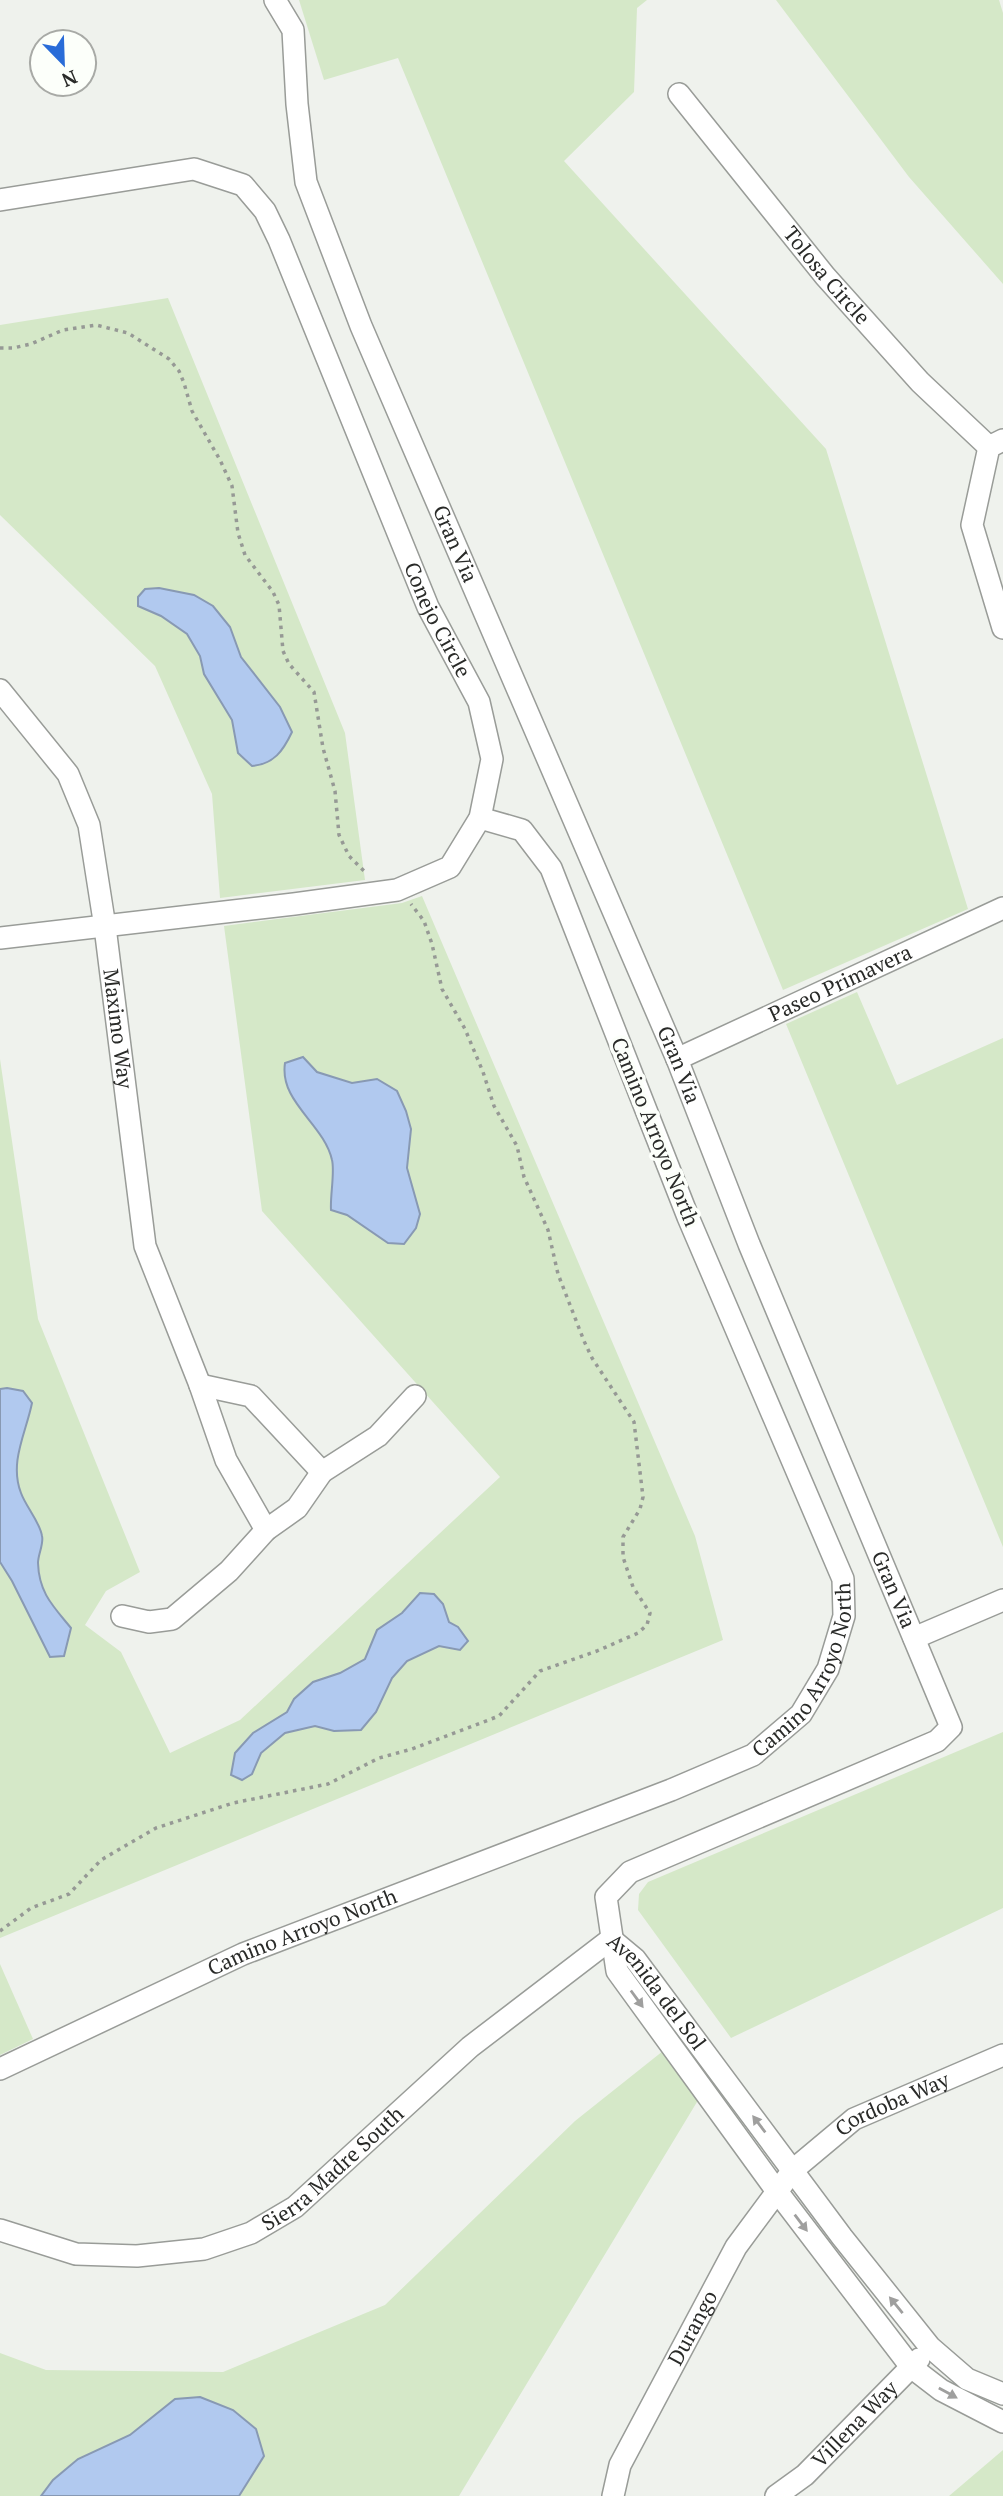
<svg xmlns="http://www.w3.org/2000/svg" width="1003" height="2496" font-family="'PT Serif',serif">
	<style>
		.green { fill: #d5e8c8 }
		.water { fill: #b1c9ef; stroke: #8899b3; stroke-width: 2 }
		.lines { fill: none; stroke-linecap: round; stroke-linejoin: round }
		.street-casing { stroke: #999c98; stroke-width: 24 }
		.path { stroke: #969995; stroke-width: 3.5; stroke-dasharray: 3.5 5; stroke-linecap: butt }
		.street { stroke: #fff; stroke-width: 21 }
		.oneway { fill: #9f9f9e }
		.labels { text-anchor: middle; stroke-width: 7; stroke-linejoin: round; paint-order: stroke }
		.street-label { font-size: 21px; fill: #292a28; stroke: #fcfffa }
	</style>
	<rect width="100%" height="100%" fill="#eff2ed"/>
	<path class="green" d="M299 0H647L637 8 634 92 564 161 826 449 968 909 783 990 398 58 324 80Z
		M776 0H999L1003 13V284L909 177Z
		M168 298 345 733 365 880 220 898 212 794 155 666 0 515V325Z
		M422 896 695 1536 723 1640 0 1938V1059L38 1319 140 1572 106 1591 85 1625 121 1652 170 1753 240 1720 500 1477 262 1211 224 926 402 903Z
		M857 992 897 1085 1003 1038V1547L786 1024Z
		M1003 1732V1908L731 2038 638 1910 639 1894 648 1882Z
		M0 1964 33 2039 0 2055Z
		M668 2047 703 2092 459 2496H0V2353L46 2370 223 2372 385 2305 575 2121Z
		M1003 2450V2496H949Z"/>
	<path class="water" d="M159 588 194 595 213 606 230 627 241 657 280 707 292 732C283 751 274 764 252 766L238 753 232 720 204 674 200 656 187 634 161 616 138 606V597L145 589Z
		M303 1057 317 1072 352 1083 377 1079 397 1091 406 1111 411 1129 407 1168 420 1214 416 1228 404 1244 388 1243 347 1215 331 1210C330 1196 335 1172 332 1160 324 1124 279 1102 285 1063Z
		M7 1388 23 1391 32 1403C26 1433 9 1462 21 1493 26 1507 40 1522 42 1536 44 1544 38 1554 38 1563 39 1593 53 1606 71 1628L64 1656 50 1657 12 1581 0 1562V1389Z
		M420 1593 434 1594 443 1604 449 1622 458 1627 468 1641 460 1650 439 1646 407 1661 392 1678 376 1712 361 1730 334 1731 315 1726 285 1733 261 1753 252 1774 242 1780 231 1775 235 1753 253 1733 287 1712 294 1699 313 1682 340 1673 365 1659 377 1630 402 1613Z
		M200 2397 233 2410 256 2429 264 2456 239 2496H41L53 2480 78 2459 130 2435 175 2399Z"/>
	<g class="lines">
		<defs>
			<g id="street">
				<path id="s1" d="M275 0 293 30 297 104 306 182 361 326 677 1059 749 1244 951 1727 937 1741 630 1872 606 1897 617 1971 776 2190 911 2367 941 2390 1003 2422"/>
				<path id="s2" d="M679 94 825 276 920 382 989 447"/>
				<path id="s3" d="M0 200 194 169 243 185 265 211 279 240 428 607 479 702 492 759 480 818 450 867 397 890 294 904 0 938"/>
				<path d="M1003 440 989 447 972 525 1003 628"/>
				<path id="s4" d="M0 690 68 774 89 825 105 927 145 1246 200 1385 226 1460 266 1530"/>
				<path id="s5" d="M677 1059 1003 908"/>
				<path d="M200 1385 251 1396 322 1472"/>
				<path d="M122 1616 149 1622 172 1619 229 1571 266 1530 297 1508 322 1472 378 1436 415 1396"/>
				<path d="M914 1638 1003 1600"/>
				<path id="s6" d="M611 1939 635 1959 842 2237 930 2347 967 2379 1003 2394"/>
				<path id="s7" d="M0 2069 243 1954 671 1790 753 1755 801 1714 828 1669 844 1616 843 1579 688 1217 551 868 522 830 480 818"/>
				<path id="s8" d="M0 2230 76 2254 137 2256 204 2249 251 2233 295 2207 470 2047 611 1939"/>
				<path id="s9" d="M613 2496 620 2465 736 2247 793 2170 854 2119 1003 2055"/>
				<path id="s10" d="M776 2496 805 2475 919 2359"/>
			</g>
		</defs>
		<use href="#street" class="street-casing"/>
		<path class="path" d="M0 348H13L31 344 63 330 96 325 128 333 169 359 179 371 184 383 192 411 220 460 232 486 238 533 245 555 273 592 279 605 283 651 289 664 314 692 323 748 335 791 339 835 349 856 367 874
			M0 1931 31 1908 69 1894 101 1860 156 1828 233 1803 328 1784 379 1758 412 1749 499 1716 540 1671 597 1651 638 1633 647 1625 650 1613 633 1587 623 1557V1537L640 1509 643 1497 634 1422 592 1358 584 1341 558 1274 548 1230 524 1177 517 1146 494 1106 483 1072 465 1029 442 989 432 944 424 921 411 904"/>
		<use href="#street" class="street"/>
	</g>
	<defs><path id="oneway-solid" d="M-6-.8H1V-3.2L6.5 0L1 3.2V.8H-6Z" transform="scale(1.75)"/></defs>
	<g class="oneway">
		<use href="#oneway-solid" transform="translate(637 1999) rotate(54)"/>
		<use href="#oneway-solid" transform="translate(759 2124) rotate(-127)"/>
		<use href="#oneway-solid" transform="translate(801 2223) rotate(53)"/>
		<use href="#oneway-solid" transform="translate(896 2305) rotate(-129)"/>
		<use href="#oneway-solid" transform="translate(948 2393) rotate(29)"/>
	</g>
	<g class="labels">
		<g class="street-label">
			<text dy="7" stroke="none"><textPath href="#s2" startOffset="234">Tolosa Circle</textPath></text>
			<text dy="7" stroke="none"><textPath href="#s1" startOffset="579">Gran Via</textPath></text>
			<text dy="7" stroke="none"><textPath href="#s3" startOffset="726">Conejo Circle</textPath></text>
			<text dy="7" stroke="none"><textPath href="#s5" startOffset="180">Paseo Primavera</textPath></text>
			<text dy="7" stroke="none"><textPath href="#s4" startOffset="369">Maximo Way</textPath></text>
			<text dy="7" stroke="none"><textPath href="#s1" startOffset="1146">Gran Via</textPath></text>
			<text transform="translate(655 1132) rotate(68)" y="7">Camino Arroyo North</text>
			<text dy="7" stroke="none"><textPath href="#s1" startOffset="1713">Gran Via</textPath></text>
			<text dy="7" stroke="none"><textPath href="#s7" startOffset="920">Camino Arroyo North</textPath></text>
			<text dy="7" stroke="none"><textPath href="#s7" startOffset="332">Camino Arroyo North</textPath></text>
			<text dy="7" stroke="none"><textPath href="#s6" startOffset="70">Avenida del Sol</textPath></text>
			<text dy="7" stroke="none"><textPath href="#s9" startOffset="495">Cordoba Way</textPath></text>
			<text dy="7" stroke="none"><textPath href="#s8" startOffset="362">Sierra Madre South</textPath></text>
			<text dy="7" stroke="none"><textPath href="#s9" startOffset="187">Durango</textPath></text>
			<text dy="7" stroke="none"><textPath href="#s10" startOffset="107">Villena Way</textPath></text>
		</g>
	</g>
	<g transform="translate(63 63) rotate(157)"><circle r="33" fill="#fcfffa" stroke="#a8aaa6" stroke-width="2"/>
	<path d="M0-5L12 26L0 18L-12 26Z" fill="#296cd8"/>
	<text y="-10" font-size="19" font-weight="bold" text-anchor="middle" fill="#292a28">N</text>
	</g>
</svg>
